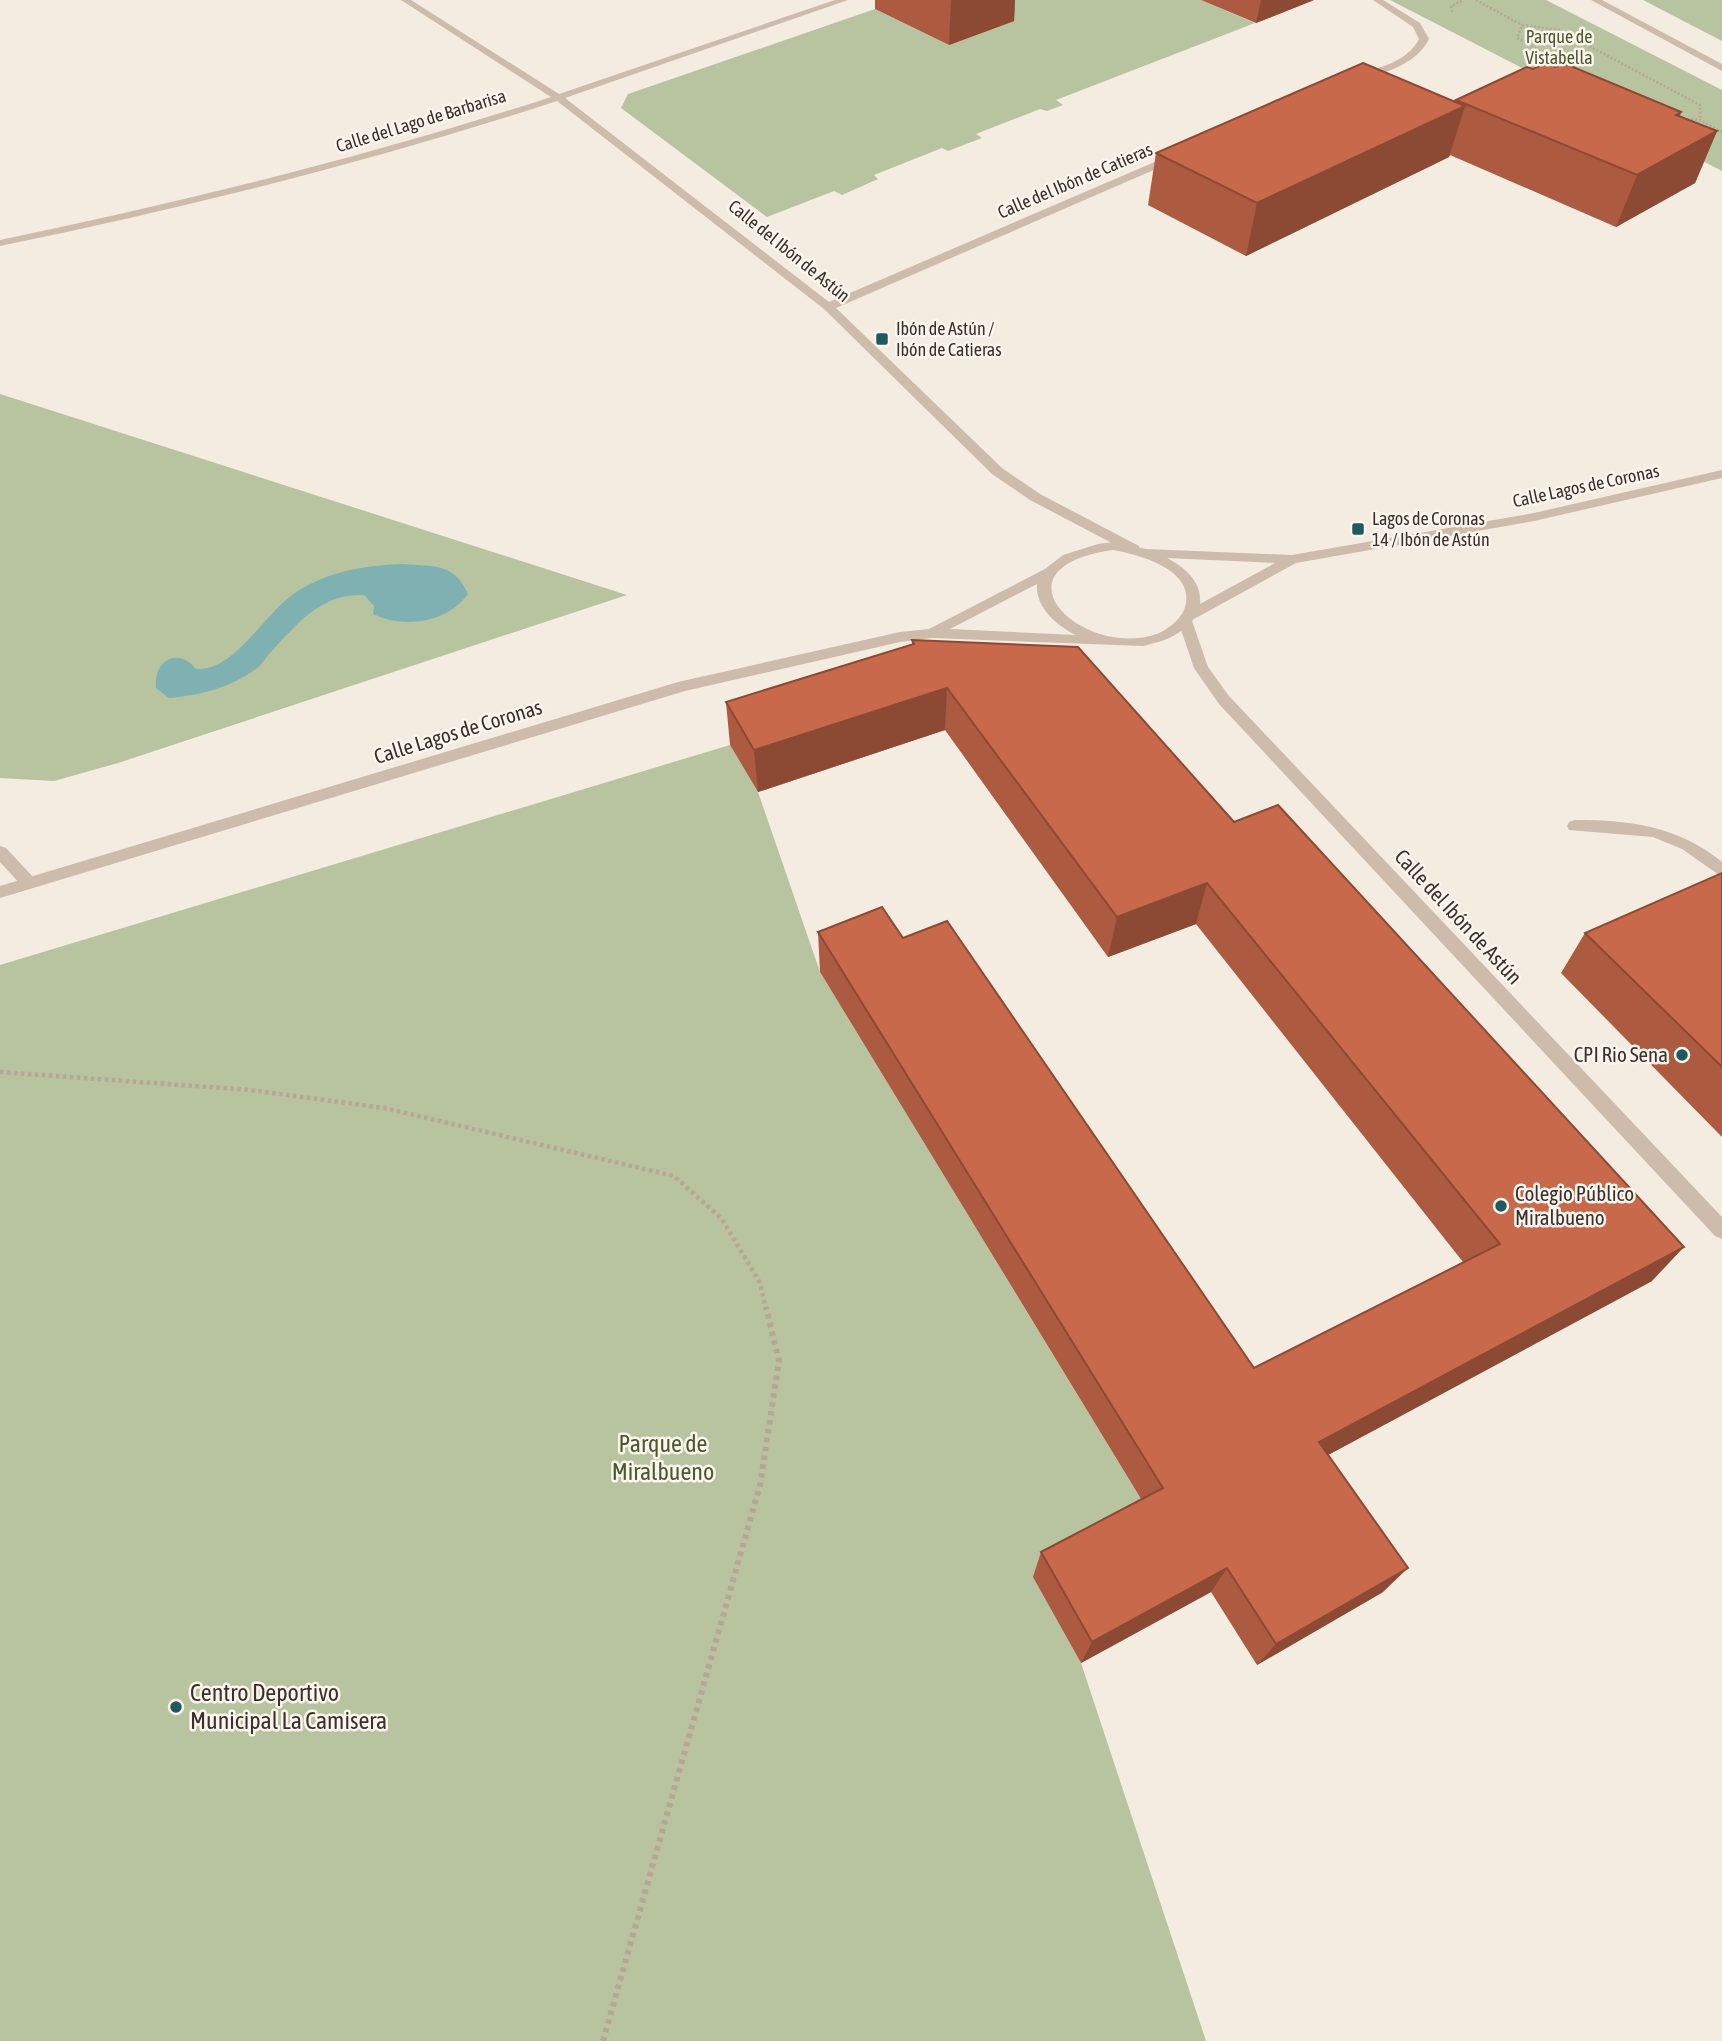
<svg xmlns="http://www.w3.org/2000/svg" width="1722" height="2041" font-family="'Asap Condensed',sans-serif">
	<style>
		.green { fill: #b8c4a0 }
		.water { fill: #7fb0b2 }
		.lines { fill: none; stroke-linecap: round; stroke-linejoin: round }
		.path-far2 { stroke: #b9a596; stroke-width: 2.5; stroke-dasharray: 2 2; stroke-linecap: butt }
		.path-far1 { stroke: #b9a596; stroke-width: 4.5; stroke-dasharray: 3.5 3.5; stroke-linecap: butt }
		.path { stroke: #b9a596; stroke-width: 6; stroke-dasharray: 4.5 4.5; stroke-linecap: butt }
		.minor { fill: #cdbbac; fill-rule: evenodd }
		.tertiary { fill: #cdbbac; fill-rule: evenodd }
		.wall { fill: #ac5a40 }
		.shaded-wall { fill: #8c4a34 }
		.building { fill: #c8694b; stroke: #8c4a34; stroke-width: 2 }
		.poi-dot { fill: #1f5a5e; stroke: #fbf5ee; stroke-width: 2.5 }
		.labels { text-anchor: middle; stroke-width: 5; stroke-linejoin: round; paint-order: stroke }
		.far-park-label { font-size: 18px; fill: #4a5a2e; stroke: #fbf5ee }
		.far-street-label { font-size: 18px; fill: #3b302b; stroke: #fbf5ee }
		.far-poi-label { font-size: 18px; fill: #3b302b; stroke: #fbf5ee; text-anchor: start }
		.street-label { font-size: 21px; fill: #3b302b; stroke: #fbf5ee }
		.poi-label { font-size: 21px; fill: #3b302b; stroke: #fbf5ee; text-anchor: end }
		.near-park-label { font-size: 24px; fill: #4a5a2e; stroke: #fbf5ee }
		.near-poi-label { font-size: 24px; fill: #3b302b; stroke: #fbf5ee; text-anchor: start }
	</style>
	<rect width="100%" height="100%" fill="#f4ebe1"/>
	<path class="green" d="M975 0H1201L1255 23 1056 100 1063 105 1047 111 1040 109 976 134 982 138 948 151 942 148 874 175 878 179 842 195 834 191 767 217 621 108 628 94 875 9 949 45Z
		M1390 0H1546L1722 90V171Z
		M1643 0H1722V41Z
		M0 394 627 595 118 763 54 781 0 778Z
		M730 745 758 792 820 972 1150 1514 1034 1577 1081 1663 1206 2041H0V965Z"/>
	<path class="water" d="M403 564C433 567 454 562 468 594 447 623 404 629 373 614L374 606 364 595C321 593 297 624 270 653 265 658 262 665 256 669 229 688 201 695 169 698L156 688C153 661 178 646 196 669 231 672 261 621 286 600 317 573 364 565 403 564Z"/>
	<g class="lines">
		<path class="path-far2" d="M1476 0 1522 25
			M1452 12 1451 6 1464 0
			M1568 66 1517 38 1522 25 1559 30 1700 105V120
			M1683 119 1700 120 1722 132"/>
		<path class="path-far1" d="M0 1072 250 1090 384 1108 674 1176 722 1219 760 1283 766 1309"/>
		<path class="path" d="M603 2041 760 1485 779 1361 766 1307"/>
		<path class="minor" d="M401 0H411L559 94 835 0H848L565 98 829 302 1171 155H1179V159L836 308 1002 468 1040 494 1139 546V552H1129L1030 500 992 474 824 309 557 101C374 161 189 207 0 246V240C187 201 370 156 551 97Z
			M1373 0H1383L1420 23 1429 39C1416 65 1384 73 1358 81L1353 78 1355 76C1377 68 1408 62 1419 39L1413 27Z
			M1185 616 1192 621 1208 667 1229 696 1722 1217V1239L1715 1236 1219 704 1194 668 1178 621Z
			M1575 820C1630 820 1678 826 1722 862V877L1682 849 1653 837 1569 830 1567 826 1569 822Z
			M0 846 6 848 34 878 36 882 34 886H22L0 862Z"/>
		<path class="tertiary" d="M1591 0H1602L1722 64V71Z
			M1722 470V478L1534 521 1296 563 1194 619C1179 636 1165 641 1143 646L932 638 900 642 685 691 0 898V886L678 682 900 632 929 629 1045 569 1063 555 1098 544 1113 542 1146 549 1292 555 1534 513ZM1113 550C1141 555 1199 571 1184 610 1179 621 1168 629 1157 634 1083 660 986 568 1113 550ZM1167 558 1275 563 1200 604C1202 582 1186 568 1167 558ZM1037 584C1035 607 1057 626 1076 635L950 629Z"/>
	</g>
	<path class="wall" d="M875 0H1015L1014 21 949 45 875 9Z
		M1201 0H1314L1256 23Z
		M1555 67 1681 112 1680 116 1717 131 1695 183 1616 227 1450 155 1449 157 1246 256 1148 205 1156 153 1455 102 1456 100Z
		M912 640 1234 822 1652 1281 1328 1455 1383 1592 1257 1665 1211 1592 1081 1663 1033 1577 1041 1552 1141 1499 820 972 818 932 903 938 1254 1368 1463 1262 1196 924 1108 957 945 730 758 792 730 745 726 702 912 644Z
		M1722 873V1137L1561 973 1585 933Z"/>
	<path class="shaded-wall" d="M951 0H1015L1014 21 949 45Z
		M1261 0H1314L1256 23Z
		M1465 106 1449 157 1246 256 1257 203Z
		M1681 112 1661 162 1717 131 1695 183 1616 227 1637 175 1676 115Z
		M947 688 945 730 758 792 754 750Z
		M1207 883 1196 924 1108 957 1117 917Z
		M1684 1247 1652 1281 1300 1470 1319 1442Z
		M1227 1568 1211 1592 1081 1663 1092 1642Z
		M1408 1568 1383 1592 1257 1665 1276 1644Z"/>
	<path class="building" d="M1363 63 1465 106 1257 203 1156 153Z
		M1547 63 1555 67 1566 64 1681 112 1676 115 1717 131 1637 175 1456 100 1527 67 1533 69Z
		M912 640 1078 647 1234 822 1278 805 1684 1247 1319 1442 1408 1568 1276 1644 1227 1568 1092 1642 1041 1552 1163 1488 818 932 882 907 903 938 947 921 1254 1368 1500 1244 1207 883 1117 917 947 688 754 750 726 702 914 644Z
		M1722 873V1067L1585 933Z"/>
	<g class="poi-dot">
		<rect x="875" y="332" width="14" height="14" rx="3.5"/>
		<rect x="1351" y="522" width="14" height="14" rx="3.5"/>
		<circle cx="1682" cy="1055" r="7"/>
		<circle cx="1501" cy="1206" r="7"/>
		<circle cx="176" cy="1707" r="7"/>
	</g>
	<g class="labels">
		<g class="far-park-label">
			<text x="1559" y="43">Parque de<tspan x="1559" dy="21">Vistabella</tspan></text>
		</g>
		<g class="far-street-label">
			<text transform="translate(421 121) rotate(-17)" y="6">Calle del Lago de Barbarisa</text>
			<text transform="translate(1075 181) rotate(-23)" y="6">Calle del Ibón de Catieras</text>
			<text transform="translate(789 251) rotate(39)" y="6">Calle del Ibón de Astún</text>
			<text transform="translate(1586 486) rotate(-12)" y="6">Calle Lagos de Coronas</text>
		</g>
		<g class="far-poi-label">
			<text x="896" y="335">Ibón de Astún /<tspan x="896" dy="21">Ibón de Catieras</tspan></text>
			<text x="1372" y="525">Lagos de Coronas<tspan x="1372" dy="21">14 / Ibón de Astún</tspan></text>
		</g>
		<g class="street-label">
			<text transform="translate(458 732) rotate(-17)" y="7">Calle Lagos de Coronas</text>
			<text transform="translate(1458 917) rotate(47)" y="7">Calle del Ibón de Astún</text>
		</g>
		<g class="poi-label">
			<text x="1668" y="1062">CPI Rio Sena</text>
			<text x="1515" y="1201" text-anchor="start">Colegio Público<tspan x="1515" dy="24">Miralbueno</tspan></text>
		</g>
		<g class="near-park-label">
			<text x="663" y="1452">Parque de<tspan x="663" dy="28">Miralbueno</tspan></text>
		</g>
		<g class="near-poi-label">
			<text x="190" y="1701">Centro Deportivo<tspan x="190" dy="28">Municipal La Camisera</tspan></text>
		</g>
	</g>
</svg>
